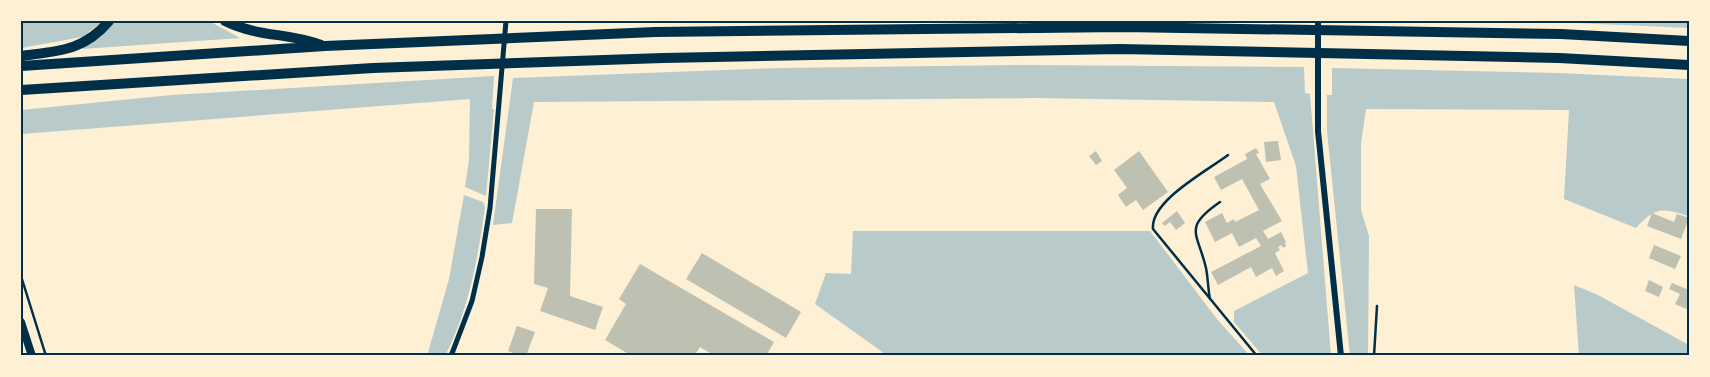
<svg xmlns="http://www.w3.org/2000/svg" width="1710" height="377" font-family="'Alegreya Sans',sans-serif">
	<style>
		.green { fill: #b9caca }
		.building { fill: #bec0b2 }
		.lines { fill: none; stroke-linecap: round; stroke-linejoin: round }
		.path { stroke: #003049; stroke-width: 2.5 }
		.service { stroke: #003049; stroke-width: 2.5 }
		.minor { stroke: #003049; stroke-width: 5 }
		.tertiary { stroke: #003049; stroke-width: 6 }
		.secondary { stroke: #003049; stroke-width: 8 }
		.motorway { stroke: #003049; stroke-width: 10 }
		.neatline { fill: none; stroke: #003049; stroke-width: 2 }
	</style>
	<rect width="100%" height="100%" fill="#fdf0d5"/>
	<path class="green" d="M21 21H103L82 37 21 48Z
		M115 21H209L240 38 82 49 99 38Z
		M1531 21H1689V28Z
		M1024 65 1304 67 1305 93 1310 94 1331 356H1263L1234 322V311L1308 273 1296 166 1274 102 1035 98 534 102 512 223 493 225 513 78 779 68Z
		M1332 68 1557 73 1689 79V216C1662 208 1656 206 1636 228L1564 199 1569 110 1366 109 1361 143V210L1369 236 1368 356H1350L1327 131V95H1332Z
		M494 76 492 109H494L486 196 465 187 469 160 470 99 21 134V110L172 95Z
		M464 195 483 202 485 207C478 258 469 309 445 356H427L449 279Z
		M853 231H1150L1217 319 1250 356H888L815 304 826 273 851 274Z
		M1574 285 1598 295 1689 345V356H1579Z"/>
	<path class="building" d="M1278 141 1281 160 1266 162 1264 142Z
		M1256 148 1259 153 1256 154 1270 179 1260 184 1282 221 1263 231 1268 239 1281 232 1286 242 1285 243 1286 246 1283 248 1282 245 1278 247 1280 250 1275 253 1284 271 1276 276 1272 268 1256 277 1251 267 1218 285 1211 272 1261 246 1256 238 1239 247 1232 233 1215 242 1205 222 1222 213 1227 223 1234 219 1235 222 1259 210 1242 179 1221 190 1214 177 1247 159 1245 154Z
		M1096 151 1102 161 1096 165 1089 156Z
		M1139 151 1168 192 1143 210 1136 200 1126 207 1118 195 1127 188 1114 170Z
		M536 209H572L570 296 603 307 595 330 540 311 548 288 534 284Z
		M1177 211 1185 223 1176 230 1170 222 1165 226 1162 223Z
		M1652 213 1674 222 1677 214 1689 218 1681 239 1647 226Z
		M1654 245 1681 256 1675 269 1649 258Z
		M702 253 801 312 786 338 686 279Z
		M640 264 774 342 766 356H715L700 347 694 356H632L605 340 626 304 619 299Z
		M1649 280 1663 287 1659 297 1645 291Z
		M1672 283 1689 290V310L1675 304 1680 294 1669 289Z
		M517 326 535 332 526 356H515L516 354 508 351Z"/>
	<g class="lines">
		<path class="path" d="M21 276 46 356
			M1374 356 1377 306"/>
		<path class="service" d="M1228 155C1207 171 1150 201 1153 229L1257 356
			M1210 299C1208 289 1208 278 1206 268 1198 233 1182 228 1220 202"/>
		<path class="minor" d="M451 356 472 301 482 257 490 208 506 21"/>
		<path class="tertiary" d="M1318 21V131L1341 356"/>
		<path class="secondary" d="M21 322 32 356"/>
		<path class="motorway" d="M225 21C260 38 288 32 321 45
			M21 56C58 51 84 51 109 21
			M21 66 325 46 655 32 1123 27 1561 34 1689 41
			M21 90 373 68 663 58 1120 49 1559 58 1689 65"/>
	</g>
	<rect width="1710" height="377" fill="none" stroke="#fdf0d5" stroke-width="45"/>
	<rect x="22" y="22" width="1666" height="332" class="neatline"/>
</svg>
